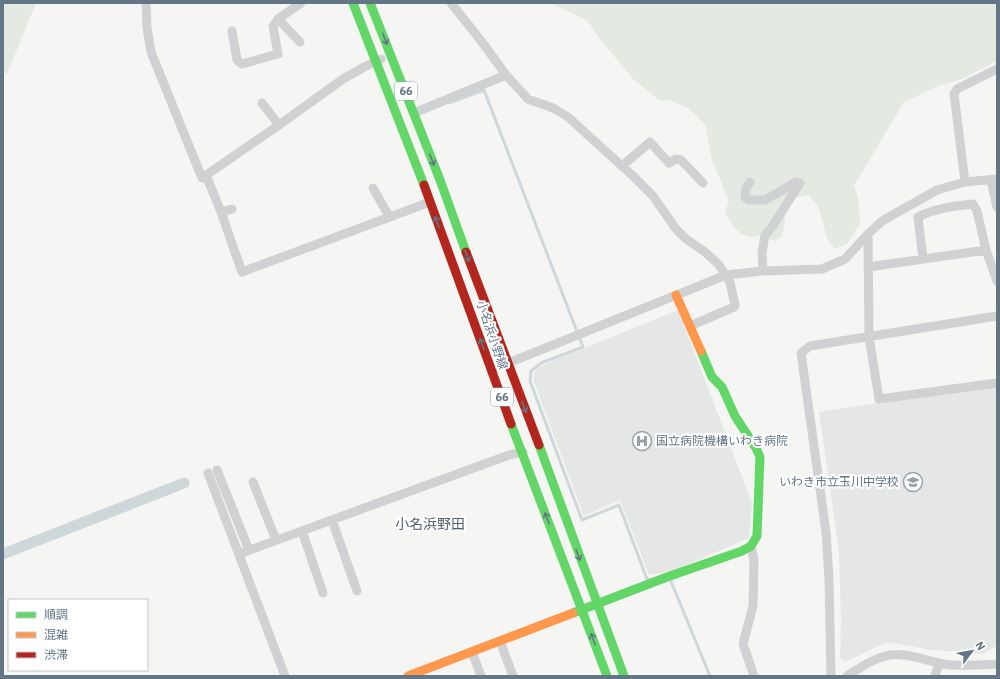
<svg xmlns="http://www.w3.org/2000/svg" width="1000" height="679" font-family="'IBM Plex Sans','Noto Sans JP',sans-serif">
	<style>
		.built { fill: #e5e7e6 }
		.green { fill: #e4e9e1 }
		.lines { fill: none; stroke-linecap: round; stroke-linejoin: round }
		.stream { stroke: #ced7da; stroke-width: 3 }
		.canal { stroke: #ced7da; stroke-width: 11 }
		.street { stroke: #d0d1d2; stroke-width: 9 }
		.fast { stroke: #63d668; stroke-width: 9 }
		.slow { stroke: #ff974d; stroke-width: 9 }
		.jam { stroke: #b3261e; stroke-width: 9 }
		.oneway { stroke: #627686 }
		.labels { text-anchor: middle; stroke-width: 4; stroke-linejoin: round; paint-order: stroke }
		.shield { fill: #fff; stroke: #919faa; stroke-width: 1 }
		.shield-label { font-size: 11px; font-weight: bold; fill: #627686 }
		.street-label { font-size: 12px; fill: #627686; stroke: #fff }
		.poi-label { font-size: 12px; fill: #627686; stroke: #fff; text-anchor: start }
		.quarter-label { font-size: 14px; fill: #515f6a; stroke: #fff }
	</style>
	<rect width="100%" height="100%" fill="#f5f5f3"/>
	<path class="built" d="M678 310 752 503 749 538 672 571 649 575 620 500 584 516 534 382V372L541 366Z
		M997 385V642L996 646 983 654 932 650 887 642 845 662 840 658 841 619 839 551 819 412Z"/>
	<path class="green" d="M3 3H36L7 74 3 71Z
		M551 3H997V61L962 79 938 86 904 102 854 186 858 196 860 224 847 244 835 249 827 238 818 206 808 195 794 198 783 208 785 221 782 237C772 244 772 239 762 236 758 235 756 237 752 237 737 236 731 223 725 212L729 201 712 160 705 124 688 108 670 100H659L633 79 599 38 588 21Z"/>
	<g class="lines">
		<path class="stream" d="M449 103 484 90 583 347 541 363 531 371 530 381 582 520 619 505 647 579H649
			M670 579 710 676"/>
		<path class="canal" d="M3 554 184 483"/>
		<path class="street" d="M146 3 147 28 151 52 202 178 279 125 343 79 364 67 381 59
			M451 3 482 42 506 75 528 99 553 108 568 117 633 176 653 196 676 229 686 239 705 252 719 265 730 282 735 305 734 307 690 326
			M278 19 300 42
			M232 31 237 60 242 64 278 54 273 26 278 19 301 3
			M262 103 279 125
			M414 113 506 75
			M622 166 650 142 669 163 676 159 681 160 703 183
			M206 175 221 212 242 272 430 202
			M991 180 997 207
			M750 182 746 189 745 197 749 200H765L796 182 800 183 772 227 765 235 762 253 763 271
			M965 182 954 94 957 89 997 69
			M373 188 386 211 390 216
			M221 212 232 209
			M868 234 869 337 879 399 997 383
			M923 259 918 217C936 208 954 206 973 204L977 211 986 250 997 281
			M868 267 986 250
			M491 370 726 275 763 271 822 269 845 259 868 234 882 221 937 190 965 182 997 179
			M217 470 249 550
			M208 473 285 676
			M253 482 276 540
			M332 520 357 591
			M302 531 323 593
			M751 546 754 561 753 606 743 644 754 676
			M239 554 509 455 523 452
			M500 641 513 676
			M472 652 481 676
			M831 676 829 579 826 532 801 353 810 346 997 316
			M847 676C858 669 869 661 882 657 904 649 929 663 951 665 966 666 982 665 997 664
			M935 676 939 663"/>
		<path class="fast" d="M353 3 424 185
			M370 3 440 180 466 252
			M511 424 607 676
			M539 445 624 676
			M573 613 667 577 742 551 751 546 757 536 760 457 756 448 735 416 722 387 712 377 701 351"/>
		<path class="slow" d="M676 295 701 351
			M408 676 573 613"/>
		<path class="jam" d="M424 185 511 424
			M466 252 539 445"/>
	</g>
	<defs><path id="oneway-shaft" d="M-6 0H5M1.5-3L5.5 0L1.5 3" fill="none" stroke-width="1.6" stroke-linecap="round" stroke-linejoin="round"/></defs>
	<g class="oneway">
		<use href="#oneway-shaft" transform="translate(385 39) rotate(68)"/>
		<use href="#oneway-shaft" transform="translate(432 160) rotate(69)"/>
		<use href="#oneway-shaft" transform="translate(437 222) rotate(-111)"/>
		<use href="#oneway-shaft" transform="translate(467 256) rotate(70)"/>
		<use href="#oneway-shaft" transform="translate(482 344) rotate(-109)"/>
		<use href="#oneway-shaft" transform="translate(524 407) rotate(70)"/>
		<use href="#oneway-shaft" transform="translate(547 518) rotate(-110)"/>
		<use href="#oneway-shaft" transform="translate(578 555) rotate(70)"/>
		<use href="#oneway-shaft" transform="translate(593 639) rotate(-111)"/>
	</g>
	<defs>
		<symbol id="hospital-ring" viewBox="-11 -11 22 22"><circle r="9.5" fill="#fff" stroke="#95a2ac" stroke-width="1.5"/><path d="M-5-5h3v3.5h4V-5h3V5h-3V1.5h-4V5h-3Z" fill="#95a2ac"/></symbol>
		<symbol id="school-ring" viewBox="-11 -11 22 22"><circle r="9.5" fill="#fff" stroke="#95a2ac" stroke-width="1.5"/><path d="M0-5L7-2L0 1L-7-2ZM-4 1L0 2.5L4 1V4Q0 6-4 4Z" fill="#95a2ac"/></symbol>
	</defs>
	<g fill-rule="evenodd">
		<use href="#hospital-ring" x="631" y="430" width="22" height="22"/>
		<use href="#school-ring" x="902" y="471" width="22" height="22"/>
	</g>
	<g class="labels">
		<g class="shield">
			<rect x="395" y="82" width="22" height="18" rx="3"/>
			<rect x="491" y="388" width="22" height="18" rx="3"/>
		</g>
		<g class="shield-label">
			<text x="406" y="95">66</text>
			<text x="502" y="401">66</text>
		</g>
		<g class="street-label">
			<text transform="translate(492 335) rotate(71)" y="4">小名浜小野線</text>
		</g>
		<g class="poi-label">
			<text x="656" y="445">国立病院機構いわき病院</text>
			<text x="899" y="486" text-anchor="end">いわき市立玉川中学校</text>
		</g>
		<g class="quarter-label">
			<text x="430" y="529">小名浜野田</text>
		</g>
	</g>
	<rect width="1000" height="679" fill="none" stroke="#627686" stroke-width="8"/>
	<rect x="8" y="599" width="140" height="72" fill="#ffffff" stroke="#c0c8cf"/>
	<rect x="16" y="612" width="20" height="6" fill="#63d668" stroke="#c0c8cf"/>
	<text x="44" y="619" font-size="12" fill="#627686">順調</text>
	<rect x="16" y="632" width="20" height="6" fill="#ff974d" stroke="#c0c8cf"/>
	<text x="44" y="639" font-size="12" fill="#627686">混雑</text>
	<rect x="16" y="652" width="20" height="6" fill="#b3261e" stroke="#c0c8cf"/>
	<text x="44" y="659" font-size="12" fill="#627686">渋滞</text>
	<g transform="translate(972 651) rotate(58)" stroke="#ffffff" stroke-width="3" paint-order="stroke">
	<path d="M0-3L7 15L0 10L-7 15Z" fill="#627686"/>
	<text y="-6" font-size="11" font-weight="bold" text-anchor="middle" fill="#627686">N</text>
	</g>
</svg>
